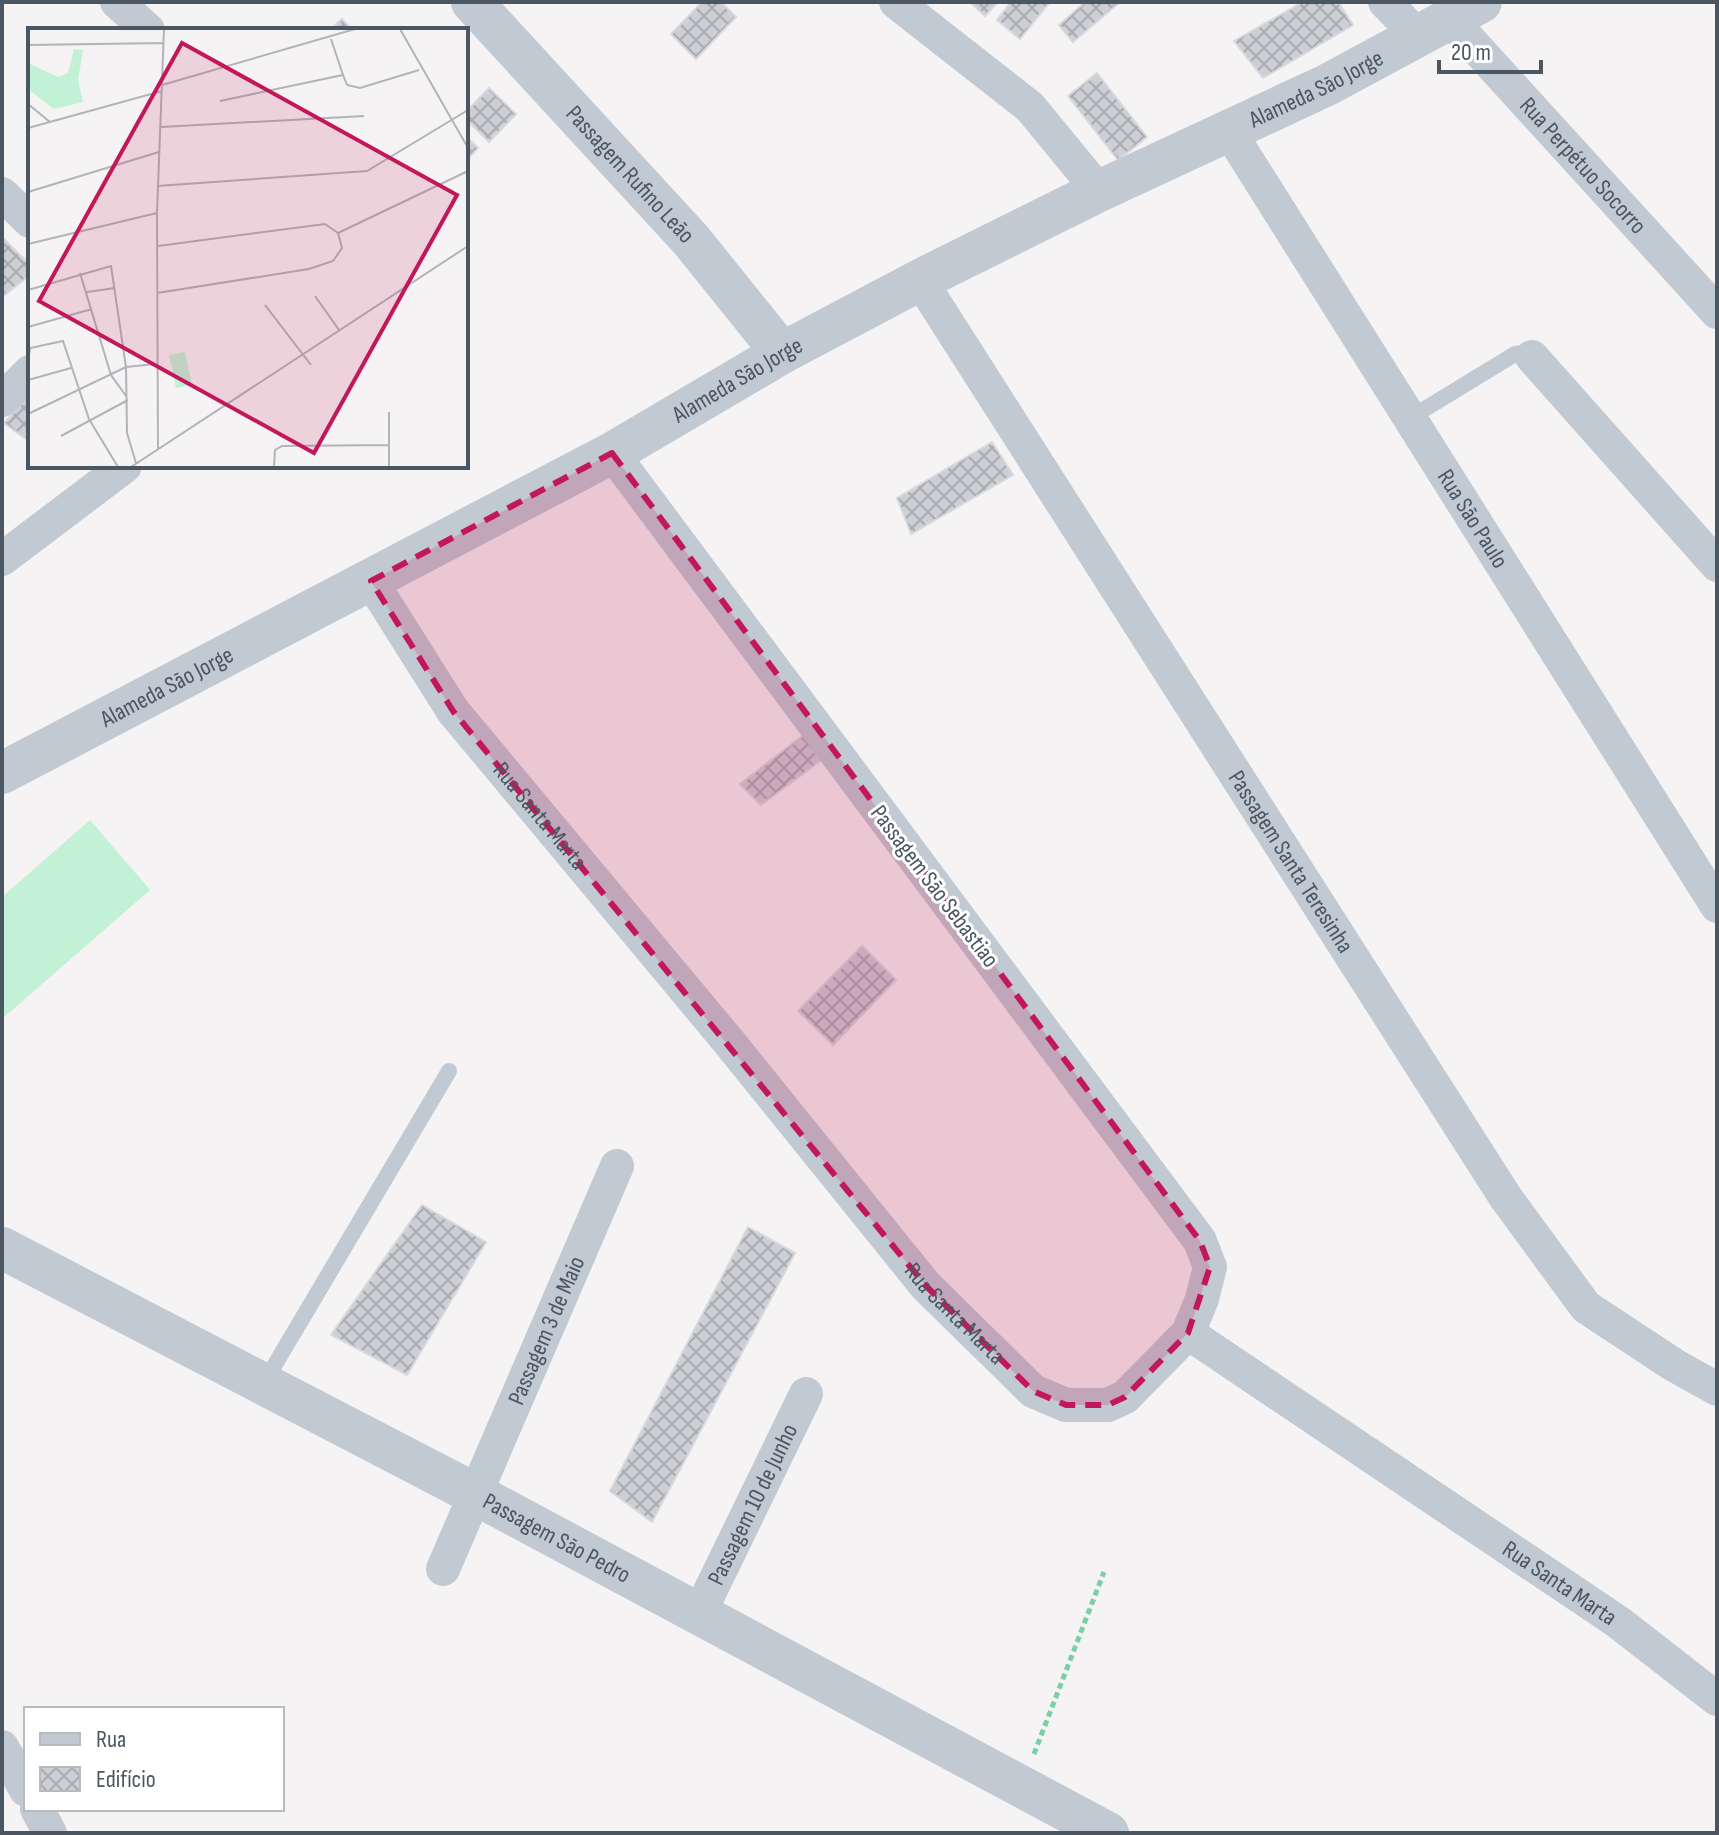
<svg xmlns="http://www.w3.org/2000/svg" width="1719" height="1835" font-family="'Sofia Sans Condensed',sans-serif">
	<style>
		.grass { fill: #c3f1d5 }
		.building { fill: url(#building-cross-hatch); stroke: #d7d9de; stroke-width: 2 }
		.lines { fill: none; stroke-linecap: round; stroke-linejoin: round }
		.path { stroke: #7ad0a6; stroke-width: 5; stroke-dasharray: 6 4; stroke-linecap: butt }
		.service { stroke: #c1cad2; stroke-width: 16 }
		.minor { stroke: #c1cad2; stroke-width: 34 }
		.tertiary { stroke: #c1cad2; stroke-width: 42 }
		.marked { fill: #c2185b; fill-opacity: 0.2; stroke: #c2185b; stroke-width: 6; stroke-dasharray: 16 10; stroke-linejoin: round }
		.labels { text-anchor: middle; stroke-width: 6; stroke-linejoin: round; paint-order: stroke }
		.street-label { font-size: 24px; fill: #4a5661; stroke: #fff }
		.inset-road { fill: none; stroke: #b1b4b9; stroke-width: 2 }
		.view { fill: #c2185b; fill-opacity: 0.15; stroke: #c2185b; stroke-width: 4 }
		.inset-edge { fill: none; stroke: #4a5661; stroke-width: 4 }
	</style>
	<defs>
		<pattern id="building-cross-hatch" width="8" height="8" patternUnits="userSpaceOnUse" patternTransform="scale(2)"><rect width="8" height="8" fill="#cdcfd5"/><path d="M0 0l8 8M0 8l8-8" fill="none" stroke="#a8abb0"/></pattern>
	</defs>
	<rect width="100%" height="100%" fill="#f5f3f3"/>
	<path class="grass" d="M90 820 150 890 3 1018 2 897Z"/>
	<path class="building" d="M702 2H721L736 17 696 59 671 34Z
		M970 2H998L985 16Z
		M1011 2H1050L1020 39 997 20Z
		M1085 2H1120L1073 42 1059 25Z
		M1303 2H1338L1353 25 1263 78 1234 41Z
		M342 19 352 30H330Z
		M1097 73 1147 137 1118 160 1068 96Z
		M489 88 516 114 489 142 466 119V112Z
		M466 136 478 148 466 161Z
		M2 237 30 265V275L2 297Z
		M30 394V442L4 423Z
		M992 442 1013 475 911 534 897 498Z
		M806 733 823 759 761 805 740 784Z
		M862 946 896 980 833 1045 798 1011Z
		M422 1205 486 1242 407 1375 331 1335Z
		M748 1227 795 1253 652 1522 610 1491Z"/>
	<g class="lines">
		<path class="path" d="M1034 1754 1104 1572"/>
		<path class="service" d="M1410 418 1515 354 1524 353 1532 357
			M264 1383 449 1071"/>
		<g class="minor">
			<path d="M117 2 148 30"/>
			<path d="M896 2 1030 107 1099 191"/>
			<path d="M1385 2 1418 36"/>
			<path id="s1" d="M1450 19 1717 312"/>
			<path id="s2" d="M1229 131 1717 906"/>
			<path d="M2 194 30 221"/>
			<path id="s3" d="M920 280 1506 1198 1586 1307 1674 1365 1717 1389"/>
			<path d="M1532 357 1717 565"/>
			<path d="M2 400 30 372"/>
			<path d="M2 559 125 466"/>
			<path id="s4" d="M371 581 453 711 729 1042 926 1286 1033 1391 1066 1405H1108L1125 1397 1188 1333 1202 1299 1210 1267 1200 1241 612 453"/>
			<path id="s5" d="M1188 1333 1618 1622 1717 1699"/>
			<path id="s6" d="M443 1569 617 1166"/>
			<path id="s7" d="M699 1614 806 1394"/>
			<path d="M2 1747 26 1790"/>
			<path d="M37 1809 50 1833"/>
		</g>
		<g class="tertiary">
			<path id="s8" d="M472 2 691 240 782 353"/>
			<path id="s9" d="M2 773 612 453 782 353 920 280 1099 191 1327 85 1481 2"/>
			<path id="s10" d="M2 1248 475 1494 1108 1833"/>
		</g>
	</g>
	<path class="marked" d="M612 453 1200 1241 1210 1267 1188 1333 1125 1397 1108 1405H1066L1033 1391 926 1286 453 711 371 581Z"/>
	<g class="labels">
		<g class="street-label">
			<text dy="8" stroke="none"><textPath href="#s9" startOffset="1482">Alameda São Jorge</textPath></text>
			<text dy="8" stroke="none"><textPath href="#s1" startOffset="198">Rua Perpétuo Socorro</textPath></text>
			<text dy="8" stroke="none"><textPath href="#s8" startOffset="234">Passagem Rufino Leão</textPath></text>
			<text dy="8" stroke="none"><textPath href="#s9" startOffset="834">Alameda São Jorge</textPath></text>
			<text dy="8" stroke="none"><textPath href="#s2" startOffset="458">Rua São Paulo</textPath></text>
			<text dy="8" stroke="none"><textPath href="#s9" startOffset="186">Alameda São Jorge</textPath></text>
			<text dy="8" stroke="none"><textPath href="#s4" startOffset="290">Rua Santa Marta</textPath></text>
			<text dy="8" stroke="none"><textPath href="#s3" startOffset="690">Passagem Santa Teresinha</textPath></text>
			<text transform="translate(935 886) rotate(53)" y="8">Passagem São Sebastiao</text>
			<text dy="8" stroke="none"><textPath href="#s4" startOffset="938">Rua Santa Marta</textPath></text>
			<text dy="8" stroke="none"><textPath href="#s6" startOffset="260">Passagem 3 de Maio</textPath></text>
			<text dy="8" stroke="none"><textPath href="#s7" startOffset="122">Passagem 10 de Junho</textPath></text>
			<text dy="8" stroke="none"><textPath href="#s10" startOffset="626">Passagem São Pedro</textPath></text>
			<text dy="8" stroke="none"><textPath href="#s5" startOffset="448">Rua Santa Marta</textPath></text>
		</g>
	</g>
	<g transform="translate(28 28)">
		<rect width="440" height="440" fill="#f5f3f3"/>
		<path d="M157 324 164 357 148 360 141 327Z" fill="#c3f1d5"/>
		<path d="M46 21 55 22 50 52 55 74 26 81 0 61V35L30 49 40 45Z" fill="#c3f1d5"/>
		<path class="inset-road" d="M372 1 440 120M303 11 315 47M0 17 135 15M134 57 327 1M192 73 315 47 319 57 332 60 391 42M0 76 22 94M133 99 336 88M0 100 134 63M129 158 339 143 440 82M0 164 131 124M310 205 440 143M0 216 129 185M52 245 83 347 98 368M0 262 83 238 98 339 99 405 108 435M59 264 87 260M129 265 281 241 305 233 314 220 310 205 297 196 130 218M287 268 311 302M237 277 283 337M0 299 64 281M0 333 2 320 35 313 61 391 90 439M0 352 43 340M0 386 98 339 127 336M33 408 100 372M130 422 129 185 136 1M103 439 440 218M246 439 247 422 254 418 361 417M361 439V384"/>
		<path class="view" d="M154 15 429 167 286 425 11 273Z"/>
		<rect width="440" height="440" class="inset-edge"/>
	</g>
	<rect width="1719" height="1835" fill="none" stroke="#4a5661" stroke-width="8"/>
	<rect x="24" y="1707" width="260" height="104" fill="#ffffff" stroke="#b7bbc0" stroke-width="2"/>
	<rect x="40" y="1733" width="40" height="12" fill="#c1cad2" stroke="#b7bbc0" stroke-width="2"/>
	<text x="96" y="1747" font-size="24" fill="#4a5661">Rua</text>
	<rect x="40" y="1767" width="40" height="24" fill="url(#building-cross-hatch)" stroke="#b7bbc0" stroke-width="2"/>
	<text x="96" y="1787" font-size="24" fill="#4a5661">Edifício</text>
	<path d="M1439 60v12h102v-12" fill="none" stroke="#4a5661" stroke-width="4"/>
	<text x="1451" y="60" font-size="24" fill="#4a5661" stroke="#ffffff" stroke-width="6" paint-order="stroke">20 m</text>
</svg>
